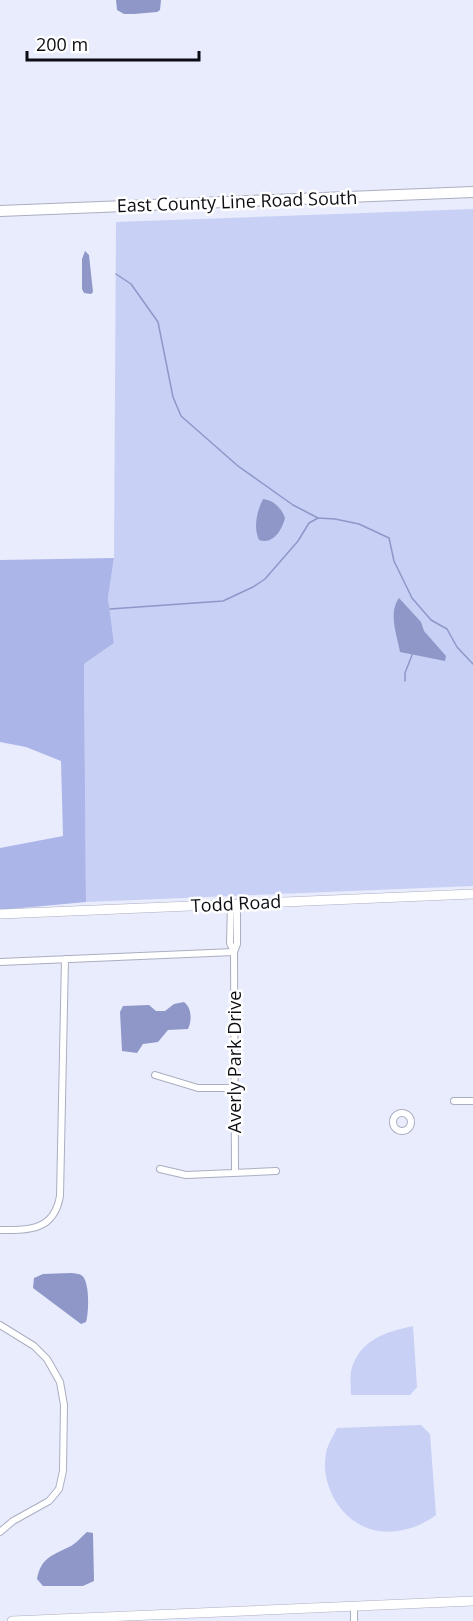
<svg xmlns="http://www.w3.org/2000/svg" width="473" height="1621" font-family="'Open Sans',sans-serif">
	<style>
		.green { fill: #c8d0f5 }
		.forest { fill: #acb5e8 }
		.water { fill: #8e97c8 }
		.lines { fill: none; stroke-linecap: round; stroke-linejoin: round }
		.stream { stroke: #8e97c8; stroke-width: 1.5 }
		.street-casing { stroke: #aaaec1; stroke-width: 8 }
		.secondary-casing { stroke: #aaaec1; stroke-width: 10 }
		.primary-casing { stroke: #aaaec1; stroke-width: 12 }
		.street { stroke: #fff; stroke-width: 6 }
		.secondary { stroke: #fff; stroke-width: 9 }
		.primary { stroke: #fff; stroke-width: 10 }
		.labels { text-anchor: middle; stroke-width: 5; stroke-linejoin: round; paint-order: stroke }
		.street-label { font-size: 18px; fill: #0d0e15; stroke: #fff }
	</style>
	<rect width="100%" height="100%" fill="#e9ecfd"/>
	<path class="green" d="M473 209V886L86 902 84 664 114 643 108 598 114 558 116 222Z
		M413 1326 417 1387 410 1395H351C351 1388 350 1379 351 1371 359 1340 385 1332 413 1326Z
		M421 1425 430 1434 436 1515C419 1528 395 1535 374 1530 340 1522 318 1482 327 1449 329 1442 334 1435 337 1428Z"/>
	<path class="forest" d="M114 558 108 598 114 643 84 664 86 902 0 910V848L63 836 61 761 26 747 0 742V560Z"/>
	<path class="water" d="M116 0H161L160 10 157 12 134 14H124L117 10Z
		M85 251 89 255 93 292 91 294 84 293 82 289V259Z
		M263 499C274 500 282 509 285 518 282 530 273 545 259 540 253 527 257 511 263 499Z
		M399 598 421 622 424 631 446 656 445 661 400 652C397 635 388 613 399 598Z
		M184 1002C192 1008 192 1021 188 1029L168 1030 158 1042 143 1044 137 1053 122 1051 120 1012 123 1006 149 1005 156 1011H165L174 1004Z
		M71 1273C72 1273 81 1274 81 1275 90 1279 89 1313 86 1322L81 1324 33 1288 34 1278 43 1274Z
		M87 1532 93 1533 94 1581 83 1586H43L37 1579C41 1558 51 1556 69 1547 76 1544 81 1537 87 1532Z"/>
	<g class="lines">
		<path class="stream" d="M116 274 131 284 158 322 173 397 181 416 238 466 293 505 318 518
			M110 609 223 601 253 587 265 579 298 541 309 523 318 518 335 519 359 524 389 538 394 561 412 598 431 620 447 629 457 647 473 664
			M405 681V673L412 655"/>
		<defs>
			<path id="street" d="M231 904 230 943 234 952 237 944V904
				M0 962 234 952 235 1173
				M155 1075 198 1088H235
				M454 1101H473
				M393 1122a9 9 0 1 1 18 0a9 9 0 1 1-18 0Z
				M160 1169 186 1175 276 1171
				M0 1230C29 1230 54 1231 60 1196L65 959
				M0 1325 34 1346 47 1359 60 1382 64 1405 63 1471 59 1489 49 1501 13 1521 0 1532
				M354 1621V1606"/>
			<path id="secondary" d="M0 914 473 894
				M12 1621 473 1601"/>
			<path id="primary" d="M0 211 473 192"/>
		</defs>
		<use href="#street" class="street-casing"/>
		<use href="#secondary" class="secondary-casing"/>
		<use href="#primary" class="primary-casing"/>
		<use href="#street" class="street"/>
		<use href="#secondary" class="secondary"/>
		<use href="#primary" class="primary"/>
	</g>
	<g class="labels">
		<g class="street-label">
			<text transform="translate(237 202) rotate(-2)" y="6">East County Line Road South</text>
			<text transform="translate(236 904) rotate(-3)" y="6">Todd Road</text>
			<text transform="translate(235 1062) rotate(-90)" y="6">Averly Park Drive</text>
		</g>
	</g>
	<path d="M27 51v9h172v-9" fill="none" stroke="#0d0e15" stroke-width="3"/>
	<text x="36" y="51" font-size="18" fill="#0d0e15" stroke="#ffffff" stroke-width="4.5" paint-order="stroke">200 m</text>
</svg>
